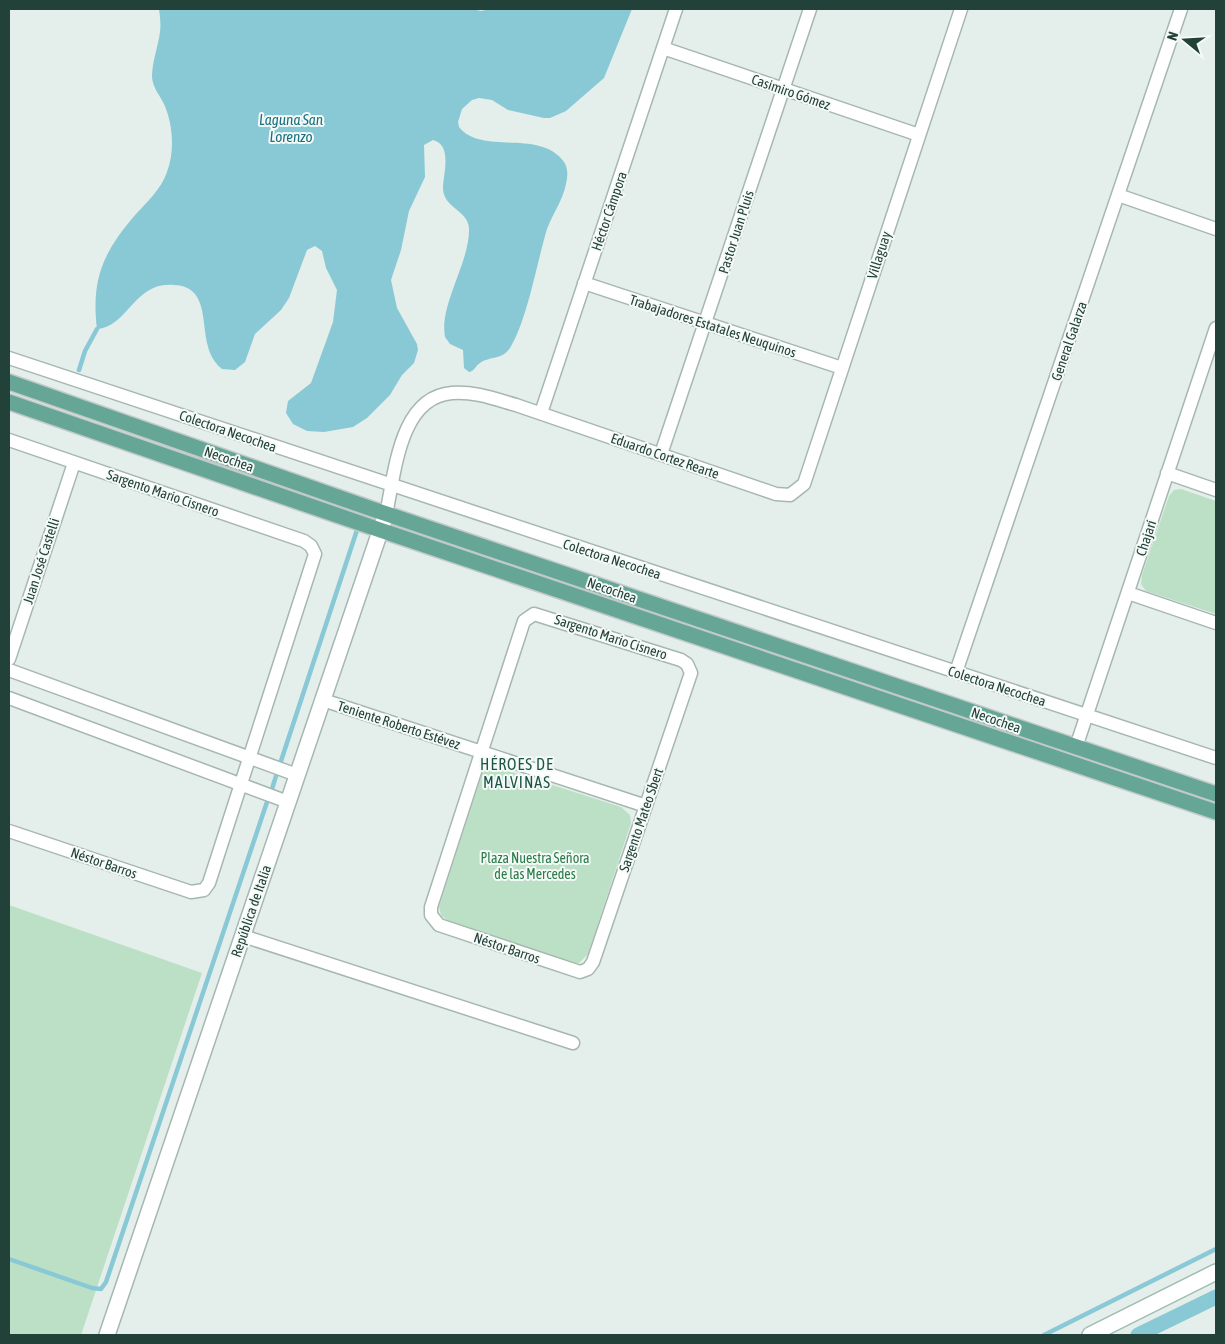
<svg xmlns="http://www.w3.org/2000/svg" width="1225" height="1344" font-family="'Asap Condensed',sans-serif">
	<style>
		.green { fill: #bce0c6 }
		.water { fill: #89c9d6 }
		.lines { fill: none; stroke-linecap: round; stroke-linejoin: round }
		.stream { stroke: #89c9d6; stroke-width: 4.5 }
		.canal { stroke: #89c9d6; stroke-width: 15 }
		.minor-casing { stroke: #a6b7b1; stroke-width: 15 }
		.tertiary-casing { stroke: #a6b7b1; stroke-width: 18 }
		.secondary-casing { stroke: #a1bbb2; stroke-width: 18 }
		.primary-casing { stroke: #c1cac8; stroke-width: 18 }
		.minor { stroke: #fff; stroke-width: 12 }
		.tertiary { stroke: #fff; stroke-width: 15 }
		.secondary { stroke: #fff; stroke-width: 15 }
		.primary { stroke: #66a696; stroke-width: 15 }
		.labels { text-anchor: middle; stroke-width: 4; stroke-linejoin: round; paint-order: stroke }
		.street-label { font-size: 14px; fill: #224139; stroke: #f5faf7 }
		.park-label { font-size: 14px; fill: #297b4a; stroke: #f5faf7 }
		.water-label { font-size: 15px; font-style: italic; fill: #186e81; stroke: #f5faf7 }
		.quarter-label { font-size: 16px; letter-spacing: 1px; fill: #1c5548; stroke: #f5faf7 }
	</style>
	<rect width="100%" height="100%" fill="#e4eeea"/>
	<path class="green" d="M1181 489 1216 501V614L1146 591 1141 584 1142 575 1169 496 1174 490Z
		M496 767 621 807 630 815 631 823 588 954 579 963H571L448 921 441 915 439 907 482 774 488 768Z
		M9 905 202 973 81 1335H9Z"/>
	<path class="water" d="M159 9H472L481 11 490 9H632L604 78 566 111 550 118H544L508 110 492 100 479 98 472 100 462 109 458 122 459 127C482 156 540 128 564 162 568 168 568 176 566 184 563 200 553 213 547 229 537 262 527 321 510 348 502 360 490 356 480 363 475 366 475 371 469 372L464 368 463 350 450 344 445 337C439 304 470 263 469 228 468 210 443 208 443 188 443 175 453 145 433 140L424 145 425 177 409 211 401 250 391 280 397 308 417 344 418 350 414 363 402 375 390 395 367 418 353 427 324 432 307 431 293 424 286 413 288 401 311 383 333 322 337 290 326 268 322 251 315 246 307 250 289 298 281 310 255 334 245 362 235 370 222 369C198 350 210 313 195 294 190 288 182 285 174 285 134 281 128 327 97 329 91 279 103 252 136 214 148 201 161 189 167 172 175 151 173 124 164 104 159 94 153 88 152 77 152 62 158 47 160 32 161 24 160 16 159 9Z"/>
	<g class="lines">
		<path class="stream" d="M79 370 85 351 97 329
			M281 761 358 527
			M272 789 276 776
			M9 1259 92 1288 101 1289 106 1282 267 802
			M1044 1335 1216 1249"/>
		<path class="canal" d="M1138 1335 1216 1297"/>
		<defs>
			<path id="minor" d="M663 48 919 135
				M1118 195 1216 229
				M584 283 842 368
				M9 358 1216 758
				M541 413 676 9
				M9 440 304 541 311 546 315 554 209 883 204 890 191 892 9 831
				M661 454 810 9
				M1167 473 1216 490
				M386 514C395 474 399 397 452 393 473 391 495 399 516 405L776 494 790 495 804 484 961 9
				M1128 593 1216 623
				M534 614 681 660 687 664 691 673 593 962 588 969 580 972 439 925 431 915V907L524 621Z
				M9 659 74 463
				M9 670 297 775
				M956 672 1181 9
				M9 698 288 802
				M323 700 646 806
				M1076 747 1216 328
				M243 936 573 1043"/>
			<path id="tertiary" d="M107 1335 386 514"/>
			<path id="secondary" d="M1090 1335 1216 1272"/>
			<path id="primary" d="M9 382 372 509 1216 794
				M9 402 380 530 1216 812"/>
		</defs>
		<use href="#minor" class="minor-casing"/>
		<use href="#tertiary" class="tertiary-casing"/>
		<use href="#secondary" class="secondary-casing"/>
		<use href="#primary" class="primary-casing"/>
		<use href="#minor" class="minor"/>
		<use href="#tertiary" class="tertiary"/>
		<use href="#secondary" class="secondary"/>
		<use href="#primary" class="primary"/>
	</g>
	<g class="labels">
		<g class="street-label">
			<text transform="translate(791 92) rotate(19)" y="5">Casimiro Gómez</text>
			<text transform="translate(609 211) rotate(-71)" y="5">Héctor Cámpora</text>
			<text transform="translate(736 232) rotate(-72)" y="5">Pastor Juan Pluis</text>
			<text transform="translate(879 255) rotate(-72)" y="5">Villaguay</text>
			<text transform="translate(713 326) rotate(18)" y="5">Trabajadores Estatales Neuquinos</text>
			<text transform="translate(1069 341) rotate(-71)" y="5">General Galarza</text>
			<text transform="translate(228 431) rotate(19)" y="5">Colectora Necochea</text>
			<text transform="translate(665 456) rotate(19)" y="5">Eduardo Cortez Rearte</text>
			<text transform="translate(229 459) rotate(19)" y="5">Necochea</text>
			<text transform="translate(163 493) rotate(19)" y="5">Sargento Mario Cisnero</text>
			<text transform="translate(1146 538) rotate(-72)" y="5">Chajarí</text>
			<text transform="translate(612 559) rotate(18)" y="5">Colectora Necochea</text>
			<text transform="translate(41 561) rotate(-72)" y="5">Juan José Castelli</text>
			<text transform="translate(612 590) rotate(19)" y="5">Necochea</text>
			<text transform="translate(611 637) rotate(18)" y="5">Sargento Mario Cisnero</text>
			<text transform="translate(997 686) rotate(18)" y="5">Colectora Necochea</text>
			<text transform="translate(996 720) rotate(19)" y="5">Necochea</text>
			<text transform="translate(399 725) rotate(18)" y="5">Teniente Roberto Estévez</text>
			<text transform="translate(641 820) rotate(-71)" y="5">Sargento Mateo Sbert</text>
			<text transform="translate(104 863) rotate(19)" y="5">Néstor Barros</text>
			<text transform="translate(251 911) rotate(-71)" y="5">República de Italia</text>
			<text transform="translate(507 948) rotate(19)" y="5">Néstor Barros</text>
		</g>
		<g class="park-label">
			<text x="535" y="863">Plaza Nuestra Señora<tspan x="535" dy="16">de las Mercedes</tspan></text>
		</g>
		<g class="water-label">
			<text x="291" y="125">Laguna San<tspan x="291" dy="17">Lorenzo</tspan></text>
		</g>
		<g class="quarter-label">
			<text x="517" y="770">HÉROES DE<tspan x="517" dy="18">MALVINAS</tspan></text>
		</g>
	</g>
	<rect width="1225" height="1344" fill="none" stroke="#224139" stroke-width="20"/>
	<g transform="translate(1185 40) rotate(288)" stroke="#f5faf7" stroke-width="4" paint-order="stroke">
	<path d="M0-4L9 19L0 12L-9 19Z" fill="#224139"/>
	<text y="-8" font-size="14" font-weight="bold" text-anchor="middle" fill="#224139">N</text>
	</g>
</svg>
